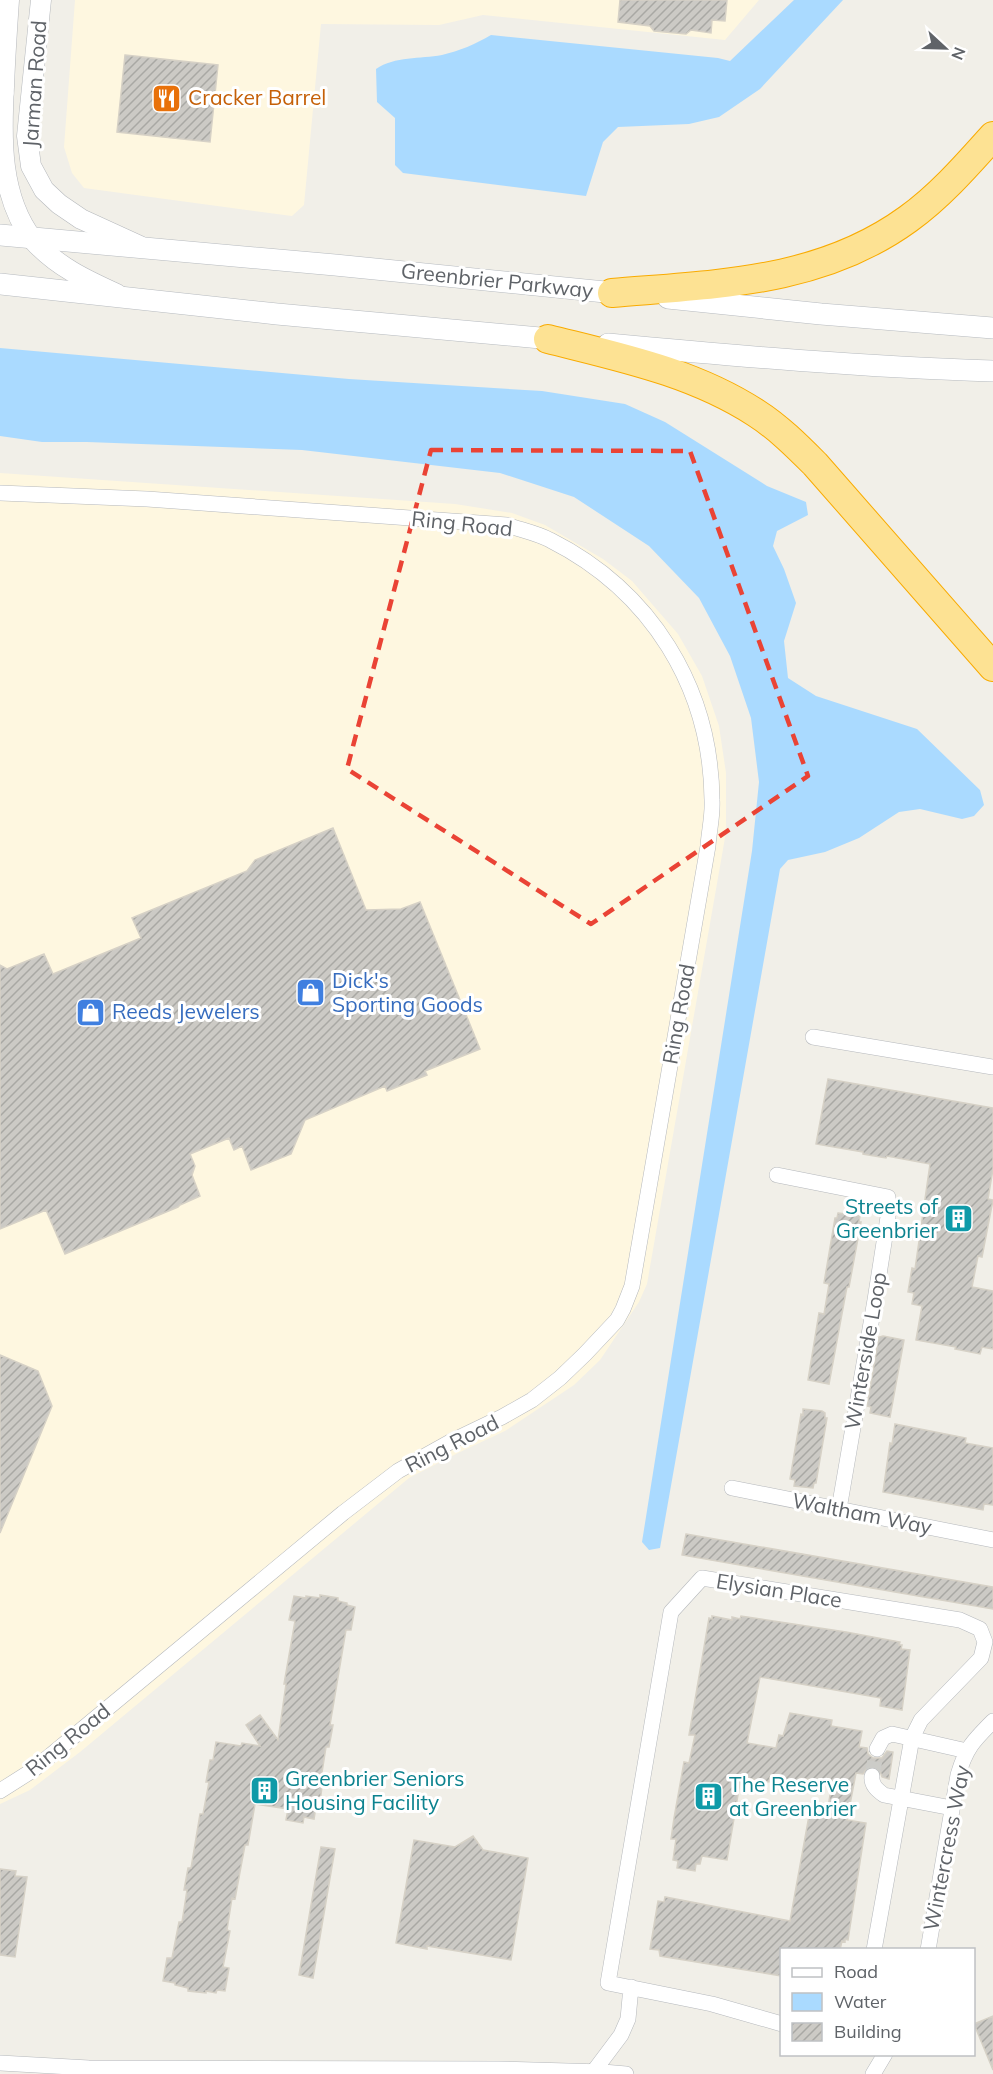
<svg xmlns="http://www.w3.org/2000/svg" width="993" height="2074" font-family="Mulish,sans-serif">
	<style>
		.commercial { fill: #fef7e0 }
		.water { fill: #aadaff }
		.building { fill: url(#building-hatch); stroke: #d6d1c6; stroke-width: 1.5 }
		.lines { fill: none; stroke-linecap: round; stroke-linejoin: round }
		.minor-tunnel { stroke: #ccccc8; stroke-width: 15; stroke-dasharray: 15 8; stroke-linecap: butt }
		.minor-casing { stroke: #b5b8bc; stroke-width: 16 }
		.tertiary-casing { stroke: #b5b8bc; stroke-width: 21 }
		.secondary-casing { stroke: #b6babf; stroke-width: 22 }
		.motorway-casing { stroke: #f9ab00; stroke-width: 30 }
		.minor { stroke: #fff; stroke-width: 15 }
		.tertiary { stroke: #fff; stroke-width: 20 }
		.secondary { stroke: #fff; stroke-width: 21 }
		.motorway { stroke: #fde293; stroke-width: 28 }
		.marked { fill: none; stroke: #ea4335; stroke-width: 4.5; stroke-dasharray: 12 8; stroke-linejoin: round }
		.labels { text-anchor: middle; stroke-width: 6; stroke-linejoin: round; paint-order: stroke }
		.street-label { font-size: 21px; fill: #5f6368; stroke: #fff }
		.food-label { font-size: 21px; fill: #c56008; stroke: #fff; text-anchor: start }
		.shop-label { font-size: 21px; fill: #366cbe; stroke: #fff; text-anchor: start }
		.culture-label { font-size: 21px; fill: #0d838f; stroke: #fff; text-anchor: start }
	</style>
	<defs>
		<pattern id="building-hatch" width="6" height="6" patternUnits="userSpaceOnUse" patternTransform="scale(1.5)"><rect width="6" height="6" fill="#cccac5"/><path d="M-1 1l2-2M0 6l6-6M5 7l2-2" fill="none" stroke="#a9a8a4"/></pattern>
	</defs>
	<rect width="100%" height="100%" fill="#f1efe8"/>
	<path class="commercial" d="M75 0H759L725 40 483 15 439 25 321 24 304 205 292 216 84 188 72 173 64 147Z
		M0 473 455 504 512 513 545 525 603 559 632 581 678 634 702 676 719 726 726 773V832L647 1284 639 1302 600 1360 574 1385 505 1431 460 1452 409 1478 80 1752 30 1790 0 1804Z"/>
	<path class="water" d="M794 0H843L760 89 719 117 689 124 618 127 603 142 586 196 403 173 395 165V118L377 102 376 69C395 56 420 59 442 55 459 51 476 44 491 35L718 58 730 61Z
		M0 348 349 379 542 391 625 404 665 422 767 486 806 502 808 515 777 531 773 546 784 569 796 603 784 641 788 678 816 696 917 729 980 790 984 805 974 816 962 819 920 809 899 812 859 838 825 852 788 860 780 869 660 1548 649 1550 642 1542 752 851 759 782 751 718 730 656 699 598 649 546 574 497 500 473 302 450 87 442H42L0 436Z"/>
	<path class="building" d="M620 0H727L725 21 712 20 711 33 691 30 686 34 654 31 650 26 618 22Z
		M125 55 218 65 210 142 117 132Z
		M333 828 366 910 401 909 420 902 480 1049 425 1071 427 1075 387 1091 385 1086 305 1120 291 1154 251 1170 242 1146 234 1150 229 1138 190 1154 195 1166 192 1175 200 1196 180 1205 178 1207 65 1254 46 1210 0 1229V965L7 969 44 954 53 974 141 938 132 918 247 871 255 860Z
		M828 1079 993 1108V1169L988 1199 993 1200 982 1257 978 1256 972 1287 993 1291V1349L982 1347 980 1354 955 1349 956 1347 916 1340 922 1306 912 1304 914 1293 908 1292 912 1268 915 1269 930 1164 887 1156 886 1158 863 1154V1152L816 1144Z
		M838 1213 860 1216 859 1222H861L849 1287H847L846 1292 829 1384 808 1380 819 1313 824 1314 829 1284 824 1283 835 1218H837Z
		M883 1336 904 1340 890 1417 870 1413 871 1407 867 1406 878 1341 879 1337Z
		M0 1355 38 1371 52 1406 0 1533Z
		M803 1409 822 1411 825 1413V1418H827L816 1483H814L813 1488 794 1486 795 1480 790 1479 801 1414 803 1415Z
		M895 1424 966 1438 965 1443 993 1448V1505L984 1504 983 1510 883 1492 890 1443 892 1444Z
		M686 1534 993 1587V1609L682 1555Z
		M320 1595 338 1598V1601L347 1603V1605L355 1607 351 1630H346L330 1725H333L329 1747H326L321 1779H323L320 1802 317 1801 314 1819 304 1817 303 1823 286 1820 288 1809 255 1804 248 1845H245L235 1899 232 1898 227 1930 230 1931 223 1967 229 1968 225 1991 217 1990 216 1993 206 1991V1993L188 1991V1988L175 1985V1983L163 1981 167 1958H172L179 1922H182L187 1890H184L188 1868H191L200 1814H203L209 1782H206L210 1760H213L216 1742 241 1746 242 1743 260 1746 246 1725 260 1715 278 1740 286 1684H284L295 1621 289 1620 294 1596 306 1598V1596L320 1598Z
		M712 1616 732 1620V1617L740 1619 741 1616 846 1632 900 1642 899 1645H902L901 1649 910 1650 902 1710 880 1706 881 1698 760 1677 747 1743 776 1748 779 1735 783 1736 790 1713 832 1720 831 1726 862 1731 859 1747 867 1748 868 1754 873 1758H882L887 1751 893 1752 889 1779 882 1777 880 1771 873 1766 867 1768 863 1774 856 1773 847 1820 866 1823 848 1940 845 1939V1942L842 1941 840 1950H782V1976L660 1956 659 1950 650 1949 658 1901 664 1902 665 1897 790 1921 810 1810 827 1813 832 1783 800 1778 799 1784 770 1778 769 1782 741 1777 727 1860 702 1856 700 1864H696L695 1871 677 1868 678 1861 673 1860 676 1839H671L674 1818 684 1762 689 1763 695 1735H689L709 1618 712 1619Z
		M473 1836 483 1850 528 1858 511 1960 427 1946V1949L396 1943 414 1840 455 1847Z
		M321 1847 335 1849 313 1978 299 1975Z
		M0 1869 16 1871 15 1876 27 1877 15 1957 0 1955Z
		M993 2016V2070L974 2024Z"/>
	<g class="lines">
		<path class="minor-tunnel" d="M872 1776 877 1749"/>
		<defs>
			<path id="minor" d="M0 493 147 499 507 525C521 530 537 533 550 540 651 591 711 687 712 800 713 815 709 831 708 846L632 1286 623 1309 617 1320 585 1354 560 1378 532 1400 502 1417 450 1442 398 1471 343 1513 33 1770 0 1791
				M813 1037 993 1067
				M777 1175 888 1197V1217L875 1300 839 1509
				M732 1488 993 1540
				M877 1749 883 1738 892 1734 967 1751
				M872 1776C871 1785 877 1790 884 1795L952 1808
				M928 1950 958 1775C966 1748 973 1741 993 1721
				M782 2024 712 2004 608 1983 671 1612 702 1578 960 1620 980 1629 985 1642 981 1658 921 1720 912 1738 874 1950
				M0 2063 89 2068 499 2069 603 2072 626 2074
				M594 2071 621 2035 628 2019 631 1987
				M873 2074 885 2054"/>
			<path id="tertiary" d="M9 0C7 29 5 58 4 87 1 139 0 197 33 240 56 266 86 280 117 294
				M41 0 27 136 31 166 44 190 59 204 81 219 140 246"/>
			<path id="secondary" d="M0 106 3 93
				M0 235 335 265 625 294
				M0 284 277 314 562 340
				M668 298 821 314 993 328
				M608 344C736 356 864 367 993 371"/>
			<path id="motorway" d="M612 293C717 284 820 283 908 219 940 196 967 165 993 136
				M548 339C619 357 693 372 756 413 778 427 797 446 815 464L993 667"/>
		</defs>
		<use href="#minor" class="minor-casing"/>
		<use href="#tertiary" class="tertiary-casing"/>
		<use href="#secondary" class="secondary-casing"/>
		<use href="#motorway" class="motorway-casing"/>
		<use href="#minor" class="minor"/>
		<use href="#tertiary" class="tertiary"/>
		<use href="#secondary" class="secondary"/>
		<use href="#motorway" class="motorway"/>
	</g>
	<path class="marked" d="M431 450 690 451 808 776 591 924 347 769Z"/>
	<defs>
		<symbol id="restaurant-square" viewBox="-11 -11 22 22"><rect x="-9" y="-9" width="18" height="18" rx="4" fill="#e8710a" stroke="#fff"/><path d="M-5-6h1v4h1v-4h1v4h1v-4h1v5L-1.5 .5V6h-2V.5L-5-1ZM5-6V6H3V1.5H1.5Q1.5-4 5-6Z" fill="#fff"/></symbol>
		<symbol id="shop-square" viewBox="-11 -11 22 22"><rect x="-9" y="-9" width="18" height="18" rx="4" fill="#3f7fe0" stroke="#fff"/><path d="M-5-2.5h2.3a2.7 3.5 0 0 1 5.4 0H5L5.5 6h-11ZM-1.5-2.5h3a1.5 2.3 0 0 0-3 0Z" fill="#fff"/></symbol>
		<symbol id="building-square" viewBox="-11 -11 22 22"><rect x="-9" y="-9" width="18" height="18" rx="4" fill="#0f9aa8" stroke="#fff"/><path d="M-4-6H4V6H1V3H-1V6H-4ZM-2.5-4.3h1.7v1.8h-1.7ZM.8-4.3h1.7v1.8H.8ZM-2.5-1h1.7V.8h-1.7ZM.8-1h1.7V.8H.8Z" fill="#fff"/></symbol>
	</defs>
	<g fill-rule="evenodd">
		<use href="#restaurant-square" x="150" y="82" width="33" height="33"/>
		<use href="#shop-square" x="294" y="976" width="33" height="33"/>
		<use href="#shop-square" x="74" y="996" width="33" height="33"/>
		<use href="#building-square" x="942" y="1202" width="33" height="33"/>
		<use href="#building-square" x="248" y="1774" width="33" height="33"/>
		<use href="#building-square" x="692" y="1780" width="33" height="33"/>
	</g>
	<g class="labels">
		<g class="street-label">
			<text transform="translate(35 84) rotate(-86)" y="7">Jarman Road</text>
			<text transform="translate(497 281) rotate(6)" y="7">Greenbrier Parkway</text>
			<text transform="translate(462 524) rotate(6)" y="7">Ring Road</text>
			<text transform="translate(679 1014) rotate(-80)" y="7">Ring Road</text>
			<text transform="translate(866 1351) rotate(-80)" y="7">Winterside Loop</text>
			<text transform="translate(452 1444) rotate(-27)" y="7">Ring Road</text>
			<text transform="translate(862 1514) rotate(11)" y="7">Waltham Way</text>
			<text transform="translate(779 1591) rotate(9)" y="7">Elysian Place</text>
			<text transform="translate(68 1740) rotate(-39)" y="7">Ring Road</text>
			<text transform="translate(947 1848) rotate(-79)" y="7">Wintercress Way</text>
		</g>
		<g class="food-label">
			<text x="188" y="105">Cracker Barrel</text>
		</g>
		<g class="shop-label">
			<text x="332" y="988">Dick's<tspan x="332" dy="24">Sporting Goods</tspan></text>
			<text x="112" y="1019">Reeds Jewelers</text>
		</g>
		<g class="culture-label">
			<text x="938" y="1214" text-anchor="end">Streets of<tspan x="938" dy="24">Greenbrier</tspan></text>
			<text x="285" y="1786">Greenbrier Seniors<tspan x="285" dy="24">Housing Facility</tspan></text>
			<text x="729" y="1792">The Reserve<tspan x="729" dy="24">at Greenbrier</tspan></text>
		</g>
	</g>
	<rect x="780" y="1948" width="195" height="108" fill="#ffffff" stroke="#bfc1c3" stroke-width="1.5"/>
	<rect x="792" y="1968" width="30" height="9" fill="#ffffff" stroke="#bfc1c3" stroke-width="1.5"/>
	<text x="834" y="1978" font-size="18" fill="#5f6368">Road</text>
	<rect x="792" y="1993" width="30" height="18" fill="#aadaff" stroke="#bfc1c3" stroke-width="1.5"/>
	<text x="834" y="2008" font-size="18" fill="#5f6368">Water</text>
	<rect x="792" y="2023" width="30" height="18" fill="url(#building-hatch)" stroke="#bfc1c3" stroke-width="1.5"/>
	<text x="834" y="2038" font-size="18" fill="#5f6368">Building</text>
	<g transform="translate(945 48) rotate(112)" stroke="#ffffff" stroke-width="4.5" paint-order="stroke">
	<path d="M0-4.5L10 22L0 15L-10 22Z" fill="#5f6368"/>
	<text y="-9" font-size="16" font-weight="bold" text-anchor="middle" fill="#5f6368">N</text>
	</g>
</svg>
